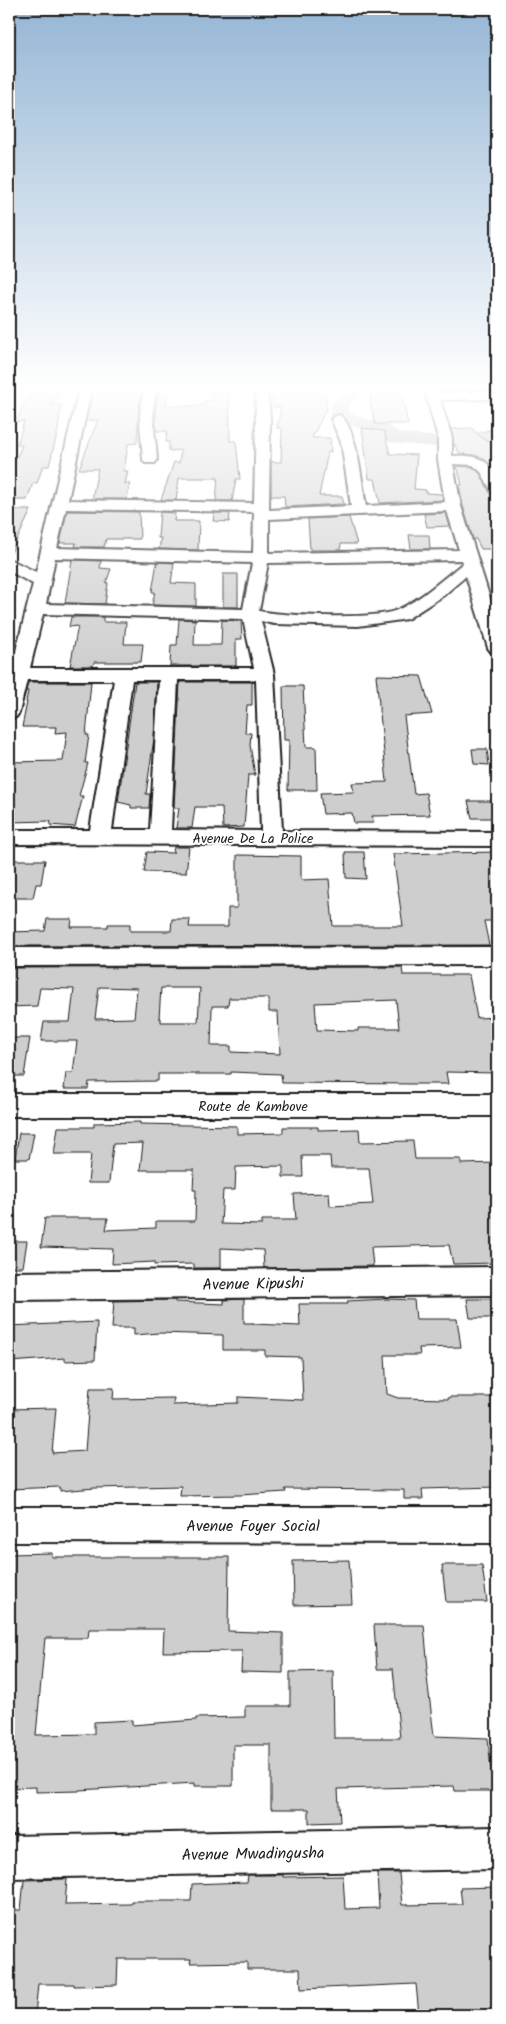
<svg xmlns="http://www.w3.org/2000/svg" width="506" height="2024" font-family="Kalam,sans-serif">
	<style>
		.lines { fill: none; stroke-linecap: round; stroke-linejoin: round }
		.stream { stroke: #7a7a7a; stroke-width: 3 }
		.river { fill: #b8b8b8; fill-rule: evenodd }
		.building { fill: #cecece; stroke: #1c1c1c; fill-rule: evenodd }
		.minor-casing { stroke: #1c1c1c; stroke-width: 4 }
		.minor { fill: #fff; fill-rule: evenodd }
		.labels { text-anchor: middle; stroke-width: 4; stroke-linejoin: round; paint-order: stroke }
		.street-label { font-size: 14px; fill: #1c1c1c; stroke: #fff }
		.near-street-label { font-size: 16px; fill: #1c1c1c; stroke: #fff }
	</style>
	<rect width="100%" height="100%" fill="#fff"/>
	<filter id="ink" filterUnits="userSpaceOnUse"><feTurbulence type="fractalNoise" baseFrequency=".02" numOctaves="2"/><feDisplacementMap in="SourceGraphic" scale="10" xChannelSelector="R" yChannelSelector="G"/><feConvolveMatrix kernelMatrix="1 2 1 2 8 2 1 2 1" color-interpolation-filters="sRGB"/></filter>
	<g filter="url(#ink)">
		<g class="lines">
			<path class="stream" d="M472 436 491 430 497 421"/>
			<path class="river" d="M350 385H366L348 407V413L388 425 400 433 446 438 497 430V440L446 448 395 443 389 442 376 433 333 420 330 416 331 406Z"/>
		</g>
		<path class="building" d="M33 385H65L52 405H61L58 430 49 466H43L37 483H33L27 500H9V476L22 445H17L24 421 16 422Z
			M106 385H145L139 403 137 443 128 444 124 471H128L125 484H130L127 499H92L98 469H79L98 420 86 421 92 395H101Z
			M161 385H168L166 406H203L204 401H212L213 385H227V390H229L230 441H236L240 479H236L232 501H216L218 478H179L176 500H161L174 462 179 463 181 450 169 451V442H166L167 431H156V404Z
			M285 385H313V389H324L327 407 312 438H330L331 452H328L319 496H342L344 504 285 507 284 496H271V462H281L282 428H277L281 407H273L272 389H285Z
			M373 385H399L408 424H375L370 400Z
			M448 385H481L484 389 449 390Z
			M362 428 384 431 390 454 417 455 414 489 426 490V493L442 494 443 500 380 503 375 479H369Z
			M471 428 486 441 490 440 497 449V473L484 459 473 455 460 454 454 444 451 429Z
			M457 466 472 467 480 473 490 493 497 495V549H481L476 539H473L463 506 459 485H462Z
			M12 510H31L9 557V517Z
			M67 511 139 512 140 539H106L104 547H75L76 543H60Z
			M160 512 175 513 174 521H199L198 550 159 549 161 538H158Z
			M214 513H230L229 522 213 521Z
			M446 513 450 526 427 527 424 514Z
			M349 517 357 544H341L340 550H310L308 519Z
			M409 535H429L430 549H411Z
			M72 560 101 561 100 568 111 569 106 583H108L105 604 65 603Z
			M157 562 174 563 171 583 196 584V606L152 605 155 592H152Z
			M223 574H238V607H223Z
			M71 617H103V622H126L124 644H143L141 662H94L93 666H70L78 626 69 627Z
			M179 619 195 620 194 645H221L222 620 241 621 242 639H236V666H170L171 645H177Z
			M376 675 421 676 432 714 404 716 414 794 426 793 430 815 372 816 374 823H354L352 813 323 814 320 793 354 792 352 783 387 782Z
			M28 682H91L86 735H89L85 763H88L79 796H83L75 827 50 825 51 821 9 822V762L63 761 67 732 55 733 56 727H22L27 702H26L28 691H26Z
			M135 682H157L154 738 146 794H150L149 808H131V805L118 802Z
			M180 682H252V705H247L245 733H251L250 745 255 775H248L244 827 223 828 222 807H195L192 828H176L179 808H174Z
			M283 686H303L306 747H316L317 790H288L289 740H284Z
			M472 749H487L489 765 474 764Z
			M468 801H497V818H472Z
			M174 847H189L186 873 144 872 147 852 173 853Z
			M345 852H364L366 879 346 878Z
			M497 852V921H484L489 945 9 946V932L45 931 47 919H72L71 927H108V924H130V931H171L172 919H190L189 927H228V908H237V855L301 856V880L329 879 333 926H403L393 854Z
			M9 860H45L41 884H36L33 898H9Z
			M402 967 403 975H469L477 1018 497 1017V1073L446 1072 448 1084H419L282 1083 281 1074 231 1072V1074H158V1081L89 1082 88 1089H64L66 1073H73L77 1041H41L44 1022H70L74 989 40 988 37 1006 9 1007V981L11 968ZM99 987 137 988 134 1018 95 1019ZM161 988H200L198 1022H161V1018H159ZM229 998H269V1012H278L280 1054 231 1052V1046H211L212 1006H228ZM396 1000 399 1028H358V1031L317 1030 315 1003Z
			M9 1038H30L24 1076H9Z
			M140 1122V1124L237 1126V1134L283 1133V1127H318V1130L359 1129 360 1142 413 1141 415 1159H461V1164L497 1163V1263L453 1264 449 1245 371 1247 373 1266 264 1268 263 1250 221 1248V1268H194V1264L154 1265V1262L112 1264 113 1249 41 1247 45 1218H108L106 1230 156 1228V1221H195L196 1190H193L194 1170H140L143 1143 113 1144 109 1183H88L91 1154H54L58 1127H94V1123ZM302 1156H330L331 1168H369L373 1204 330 1206 329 1193 294 1194 296 1220H262V1225L221 1224 223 1190H235L236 1167 283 1166V1177H303Z
			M19 1133H34L29 1159H15Z
			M9 1241H27L23 1267H9Z
			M244 1299V1323H253V1324L300 1326 299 1304H348L347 1301 387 1299 414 1300 416 1319H457L461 1347 419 1348 420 1355H385L387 1394 398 1398 449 1399V1397H497V1487L422 1489 423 1499H404V1490L285 1489 286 1492 240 1495 180 1496 181 1486 95 1488 60 1491V1487L9 1489V1409L56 1408 52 1453 85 1451 90 1388H114L113 1399 174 1398 173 1405 238 1403V1397L303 1400 301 1357 265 1356V1350H223V1335L159 1333 134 1335V1328H112L114 1301 175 1300V1302L224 1304V1300Z
			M467 1299H496L497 1318H470Z
			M97 1322 95 1360 65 1361V1358L9 1362V1326Z
			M52 1553V1557H229L228 1631 283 1633V1673L241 1672 242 1651 163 1652 164 1629H89L88 1638H45L36 1735 94 1734V1722L132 1720V1725L196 1720V1718L245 1717V1706H290V1672L333 1671 334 1738H400L393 1669H377L374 1625H424L428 1669H426L434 1736 488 1738 493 1791H455L454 1786 338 1789 340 1822 309 1823V1809H271V1745H233V1786H195V1783L79 1790V1791L36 1792V1787L9 1788V1554Z
			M349 1560 352 1604 294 1605 293 1561Z
			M442 1565H482L487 1602H446Z
			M377 1873H399L402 1905 462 1904 460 1888 497 1887V2015H419L416 1984 301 1989 300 1969H247V1962L190 1963 191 1959H118L117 1985 74 1986V1984H38L35 2015H10L15 1967 9 1966V1910H21L24 1880 67 1879 65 1905 131 1904V1901H191L192 1884 247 1882 248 1875H283V1877L343 1876 345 1909 379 1908Z"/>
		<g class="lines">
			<defs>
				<path id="minor" d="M80 385H92L68 500 254 503 256 418 255 385H267L270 418 269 510 351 506 341 442 331 419 338 415C356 420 363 488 366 506L445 502 438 460V438L423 385H435L438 392 497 391V399L440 400 452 438V456C474 455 485 456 497 476V493L492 492 481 472 473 465 453 464 461 506 497 621V653L491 652 488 648 466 576 444 595 407 619 401 620 358 626 274 624 261 621 274 674 282 831 497 832V846L9 844V830H90L114 680H27L19 713 16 717 9 719V678L33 584 9 571V559L36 572ZM66 509 254 512 253 553 57 548ZM447 511 459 550 269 553V519ZM55 558 252 563 243 609 46 604ZM462 560 463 563C444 578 419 601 397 610 374 620 285 616 259 611L268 563ZM43 614 243 619 254 668H30ZM132 680H159L150 830H112ZM178 680H256L261 831 171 830Z
					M147 385H159C148 409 156 435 157 460L155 463H145L143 460C142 435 135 409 147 385Z
					M497 947V965L9 966V948Z
					M9 1094H497V1116H9Z
					M497 1267V1295L9 1300V1272Z
					M497 1507V1543L9 1542V1507Z
					M497 1827V1869L9 1878V1836Z"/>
			</defs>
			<use href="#minor" class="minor-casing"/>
			<use href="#minor" class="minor"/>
		</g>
	</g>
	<linearGradient id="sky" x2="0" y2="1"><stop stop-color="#95b6d5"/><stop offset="0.58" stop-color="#fff"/><stop offset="1" stop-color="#fff" stop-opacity="0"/></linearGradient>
	<rect width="506" height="668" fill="url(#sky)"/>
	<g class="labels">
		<g class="street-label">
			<text x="253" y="843">Avenue De La Police</text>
			<text x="253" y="1111">Route de Kambove</text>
		</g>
		<g class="near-street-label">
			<text transform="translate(253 1283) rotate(-1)" y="6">Avenue Kipushi</text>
			<text x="253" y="1531">Avenue Foyer Social</text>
			<text transform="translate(253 1853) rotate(-1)" y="6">Avenue Mwadingusha</text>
		</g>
	</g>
	<rect width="506" height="2024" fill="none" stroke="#fff" stroke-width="30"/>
	<rect x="15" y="15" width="476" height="1994" fill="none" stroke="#1c1c1c" stroke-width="2" filter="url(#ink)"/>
</svg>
